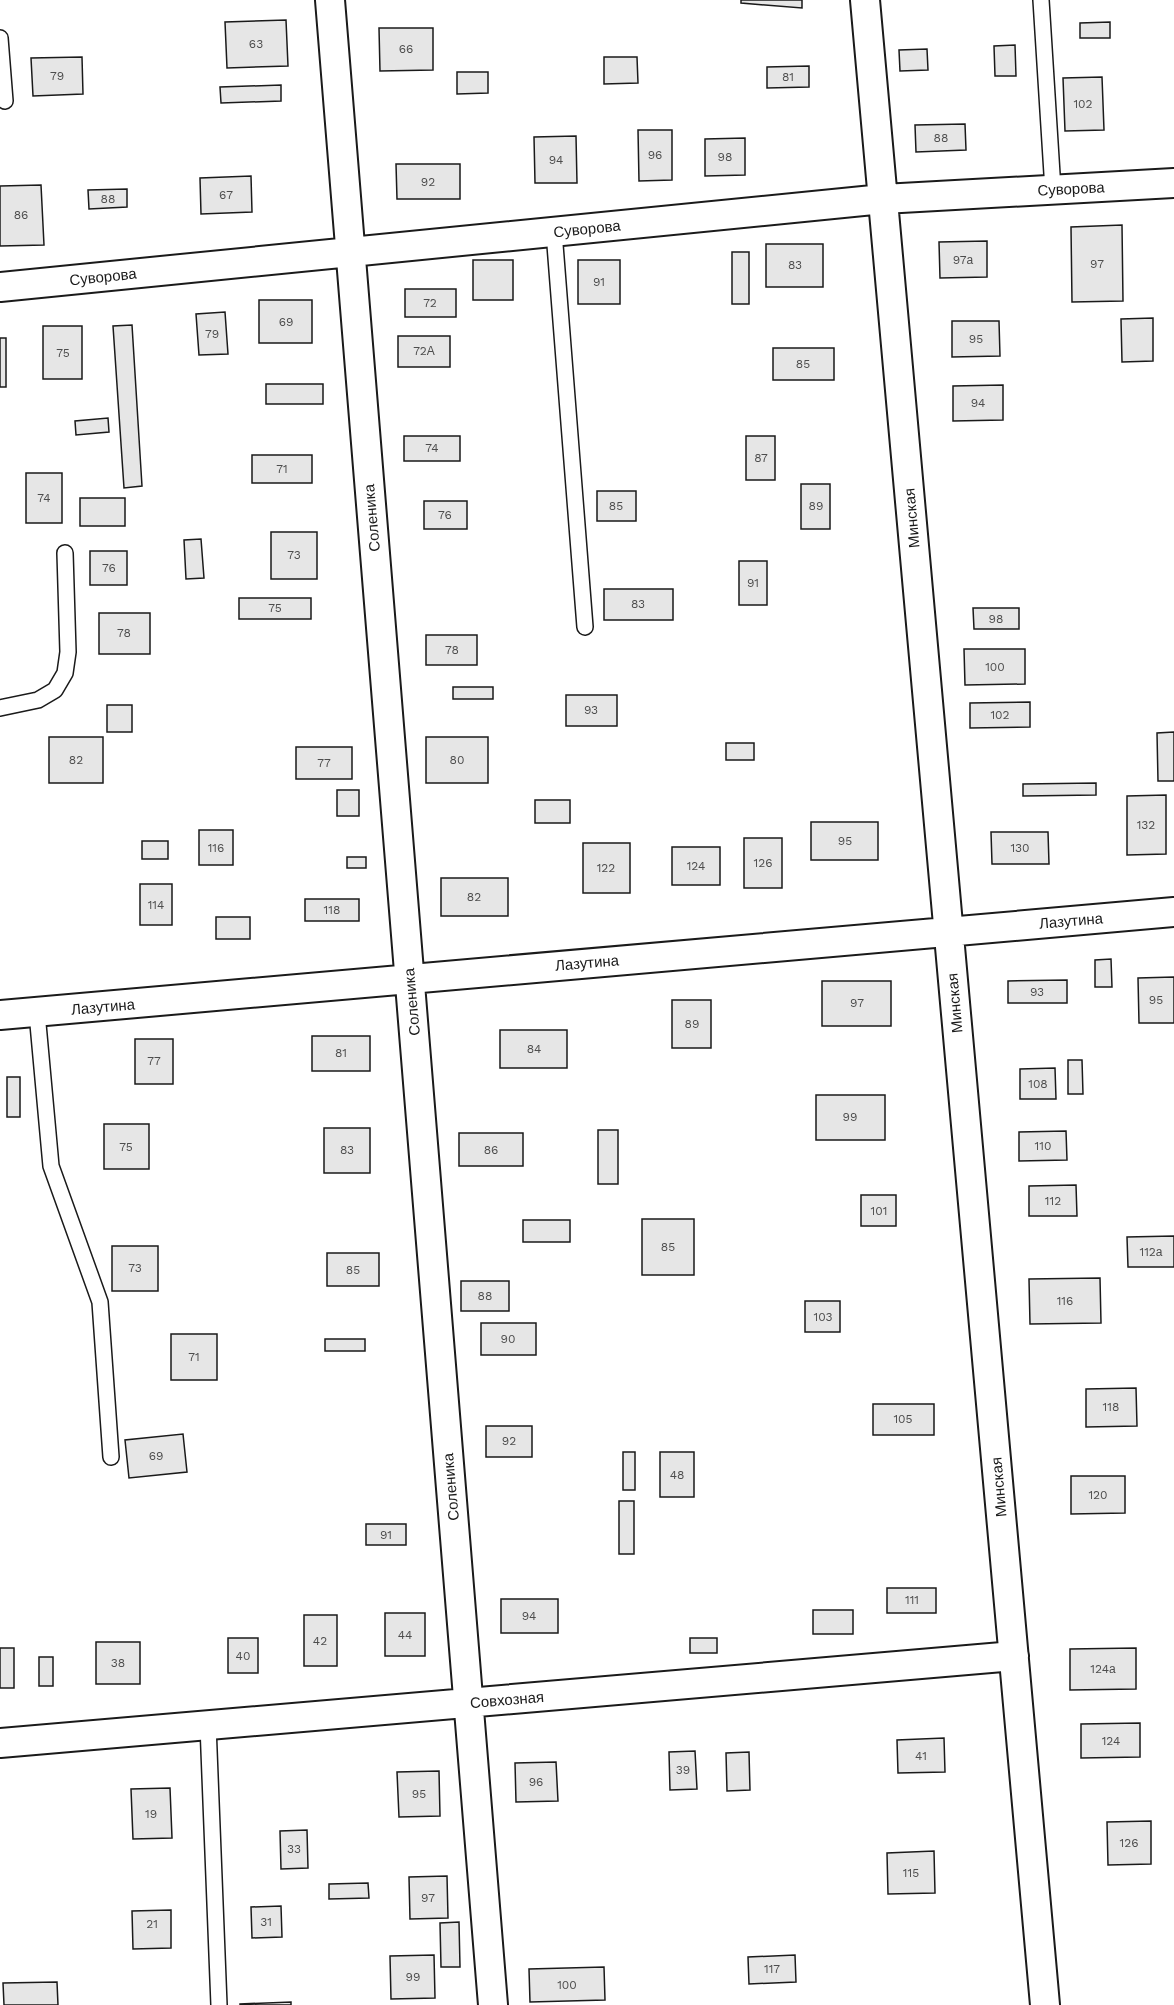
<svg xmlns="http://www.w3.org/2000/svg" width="1174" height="2005" font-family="'Work Sans',sans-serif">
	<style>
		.building { fill: #e6e6e6; stroke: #1a1a1a; stroke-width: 1.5 }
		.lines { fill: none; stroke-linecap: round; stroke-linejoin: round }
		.lane-casing { stroke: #1a1a1a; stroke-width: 18 }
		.street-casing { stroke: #1a1a1a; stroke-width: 32 }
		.lane { stroke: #fff; stroke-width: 15 }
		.street { stroke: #fff; stroke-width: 28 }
		.labels { text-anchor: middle; stroke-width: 4.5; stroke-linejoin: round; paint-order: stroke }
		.number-label { font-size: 12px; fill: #4d4d4d }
		.street-label { font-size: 15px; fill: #1a1a1a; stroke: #fff }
	</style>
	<rect width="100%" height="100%" fill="#fff"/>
	<path class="building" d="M741 0H802V8L741 3Z
		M286 20 288 66 227 68 225 22Z
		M1110 22V38H1080V23Z
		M379 28H433V70L380 71Z
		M1015 45 1016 76H995L994 46Z
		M927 49 928 70 900 71 899 50Z
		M82 57 83 94 33 96 31 58Z
		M604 57H637L638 83 604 84Z
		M809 66V87L767 88V67Z
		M457 72H488V93L457 94Z
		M1102 77 1104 130 1065 131 1063 78Z
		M281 85V101L221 103 220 87Z
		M965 124 966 150 916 152 915 125Z
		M638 130H672V180L639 181Z
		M576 136 577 183H535L534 137Z
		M745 138V175L705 176V139Z
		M396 164H460V199H397Z
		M251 176 252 212 201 214 200 178Z
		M41 185 44 245 0 246V186Z
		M127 189V207L89 209 88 190Z
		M1122 225 1123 301 1072 302 1071 227Z
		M987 241V277L940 278 939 242Z
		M766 244H823V287H766Z
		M732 252H749V304H732Z
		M473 260H513V300H473Z
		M578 260H620V304H578Z
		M405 289H456V317H405Z
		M259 300H312V343H259Z
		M225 312 228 354 199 355 196 314Z
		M1153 318V361L1122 362 1121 319Z
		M952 321H999L1000 356 952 357Z
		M132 325 142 486 124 488 113 326Z
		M43 326H82V379H43Z
		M398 336H450V367H398Z
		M0 338H6V387H0Z
		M773 348H834V380H773Z
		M266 384H323V404H266Z
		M1003 385V420L953 421V386Z
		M108 418 109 432 76 435 75 421Z
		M404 436H460V461H404Z
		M746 436H775V480H746Z
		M252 455H312V483H252Z
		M26 473H62V523H26Z
		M801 484H830V529H801Z
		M597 491H636V521H597Z
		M80 498H125V526H80Z
		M424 501H467V529H424Z
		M271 532H317V579H271Z
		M201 539 204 578 186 579 184 540Z
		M90 551H127V585H90Z
		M739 561H767V605H739Z
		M604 589H673V620H604Z
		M239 598H311V619H239Z
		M973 608H1019V629H974Z
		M99 613H150V654H99Z
		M426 635H477V665H426Z
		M964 649H1025V684L965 685Z
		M453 687H493V699H453Z
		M566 695H617V726H566Z
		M1030 702V727L970 728V703Z
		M107 705H132V732H107Z
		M1174 732V781H1158L1157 733Z
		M49 737H103V783H49Z
		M426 737H488V783H426Z
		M726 743H754V760H726Z
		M296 747H352V779H296Z
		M1096 783V795L1023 796V784Z
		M337 790H359V816H337Z
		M1166 795V854L1127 855V796Z
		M535 800H570V823H535Z
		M811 822H878V860H811Z
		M199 830H233V865H199Z
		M991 832H1048L1049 864H992Z
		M744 838H782V888H744Z
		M142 841H168V859H142Z
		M583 843H630V893H583Z
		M672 847H720V885H672Z
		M347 857H366V868H347Z
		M441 878H508V916H441Z
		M140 884H172V925H140Z
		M305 899H359V921H305Z
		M216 917H250V939H216Z
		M1111 959 1112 987H1095V960Z
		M1174 977V1023H1139L1138 978Z
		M1067 980V1003H1008V981Z
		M822 981H891V1026H822Z
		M672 1000H711V1048H672Z
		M500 1030H567V1068H500Z
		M312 1036H370V1071H312Z
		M135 1039H173V1084H135Z
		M1068 1060H1082L1083 1094H1068Z
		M1055 1068 1056 1099H1020V1069Z
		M7 1077H20V1117H7Z
		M816 1095H885V1140H816Z
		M104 1124H149V1169H104Z
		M324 1128H370V1173H324Z
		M598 1130H618V1184H598Z
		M1066 1131 1067 1160 1019 1161V1132Z
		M459 1133H523V1166H459Z
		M1076 1185 1077 1216H1029V1186Z
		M861 1195H896V1226H861Z
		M642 1219H694V1275H642Z
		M523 1220H570V1242H523Z
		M1174 1236V1267H1128L1127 1237Z
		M112 1246H158V1291H112Z
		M327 1253H379V1286H327Z
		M1100 1278 1101 1323 1030 1324 1029 1279Z
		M461 1281H509V1311H461Z
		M805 1301H840V1332H805Z
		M481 1323H536V1355H481Z
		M171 1334H217V1380H171Z
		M325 1339H365V1351H325Z
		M1136 1388 1137 1426 1086 1427V1389Z
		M873 1404H934V1435H873Z
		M486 1426H532V1457H486Z
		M183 1434 187 1472 129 1478 125 1440Z
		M623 1452H635V1490H623Z
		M660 1452H694V1497H660Z
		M1071 1476H1125V1513L1071 1514Z
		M619 1501H634V1554H619Z
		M366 1524H406V1545H366Z
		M887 1588H936V1613H887Z
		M501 1599H558V1633H501Z
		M813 1610H853V1634H813Z
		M385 1613H425V1656H385Z
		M304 1615H337V1666H304Z
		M228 1638H258V1673H228Z
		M690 1638H717V1653H690Z
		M96 1642H140V1684H96Z
		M0 1648H14V1688H0Z
		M1136 1648V1689L1070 1690V1649Z
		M39 1657H53V1686H39Z
		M1140 1723V1757L1081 1758V1724Z
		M944 1738 945 1772 898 1773 897 1740Z
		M695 1751 697 1789 670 1790 669 1752Z
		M749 1752 750 1790 727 1791 726 1753Z
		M556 1762 558 1801 516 1802 515 1763Z
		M439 1771 440 1816 399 1817 397 1772Z
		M170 1788 172 1838 133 1839 131 1789Z
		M1151 1821V1864L1108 1865 1107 1822Z
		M307 1830 308 1868 281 1869 280 1831Z
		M934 1851 935 1893 888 1894 887 1853Z
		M447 1876 448 1918 410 1919 409 1877Z
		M368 1883 369 1898 329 1899V1884Z
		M281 1906 282 1937 252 1938 251 1907Z
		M171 1910V1948L133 1949 132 1911Z
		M459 1922 460 1967H441L440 1923Z
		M434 1955 435 1998 391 1999 390 1956Z
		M795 1955 796 1982 749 1984 748 1957Z
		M604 1967 605 2000 530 2002 529 1969Z
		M57 1982 58 2005H4L3 1983Z
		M291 2002V2005H240V2004Z"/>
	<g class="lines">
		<defs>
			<path id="lane" d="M1041 0 1053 190
				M0 38 5 101
				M554 232 585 627
				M0 708 38 700 55 690 65 673 68 652 65 553
				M37 1013 51 1166 100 1302 111 1457
				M208 1725 219 2005"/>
			<path id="street" d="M330 0 493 2005
				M865 0 1045 2005
				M0 287 883 199 1174 183
				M0 1015 1174 912
				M0 1743 1014 1656"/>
		</defs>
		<use href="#lane" class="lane-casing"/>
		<use href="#street" class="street-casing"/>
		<use href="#lane" class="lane"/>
		<use href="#street" class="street"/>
	</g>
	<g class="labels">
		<g class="number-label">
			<text x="256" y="48">63</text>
			<text x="406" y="53">66</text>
			<text x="57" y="80">79</text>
			<text x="788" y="81">81</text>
			<text x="1083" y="108">102</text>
			<text x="941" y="142">88</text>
			<text x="655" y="159">96</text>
			<text x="725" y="161">98</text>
			<text x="556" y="164">94</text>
			<text x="428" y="186">92</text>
			<text x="226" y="199">67</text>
			<text x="108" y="203">88</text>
			<text x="21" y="219">86</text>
			<text x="963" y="264">97а</text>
			<text x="1097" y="268">97</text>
			<text x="795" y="269">83</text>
			<text x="599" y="286">91</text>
			<text x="430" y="307">72</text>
			<text x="286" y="326">69</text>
			<text x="212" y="338">79</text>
			<text x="976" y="343">95</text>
			<text x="424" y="355">72А</text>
			<text x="63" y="357">75</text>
			<text x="803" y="368">85</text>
			<text x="978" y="407">94</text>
			<text x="432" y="452">74</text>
			<text x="761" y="462">87</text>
			<text x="282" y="473">71</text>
			<text x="44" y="502">74</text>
			<text x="616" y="510">85</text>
			<text x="816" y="510">89</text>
			<text x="445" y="519">76</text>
			<text x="294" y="559">73</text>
			<text x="109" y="572">76</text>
			<text x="753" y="587">91</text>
			<text x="638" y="608">83</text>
			<text x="275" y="612">75</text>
			<text x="996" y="623">98</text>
			<text x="124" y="637">78</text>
			<text x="452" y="654">78</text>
			<text x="995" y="671">100</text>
			<text x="591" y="714">93</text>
			<text x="1000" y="719">102</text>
			<text x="76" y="764">82</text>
			<text x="457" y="764">80</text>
			<text x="324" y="767">77</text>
			<text x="1146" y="829">132</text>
			<text x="845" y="845">95</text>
			<text x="216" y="852">116</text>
			<text x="1020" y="852">130</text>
			<text x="763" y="867">126</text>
			<text x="696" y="870">124</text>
			<text x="606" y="872">122</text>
			<text x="474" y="901">82</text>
			<text x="156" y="909">114</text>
			<text x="332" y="914">118</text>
			<text x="1037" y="996">93</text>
			<text x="1156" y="1004">95</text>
			<text x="857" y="1007">97</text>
			<text x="692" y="1028">89</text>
			<text x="534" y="1053">84</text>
			<text x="341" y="1057">81</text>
			<text x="154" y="1065">77</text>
			<text x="1038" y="1088">108</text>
			<text x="850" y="1121">99</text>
			<text x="1043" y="1150">110</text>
			<text x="126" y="1151">75</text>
			<text x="347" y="1154">83</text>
			<text x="491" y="1154">86</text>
			<text x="1053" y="1205">112</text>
			<text x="879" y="1215">101</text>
			<text x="668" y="1251">85</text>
			<text x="1151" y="1256">112а</text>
			<text x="135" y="1272">73</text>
			<text x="353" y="1274">85</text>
			<text x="485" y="1300">88</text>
			<text x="1065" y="1305">116</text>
			<text x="823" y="1321">103</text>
			<text x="508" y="1343">90</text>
			<text x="194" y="1361">71</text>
			<text x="1111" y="1411">118</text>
			<text x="903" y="1423">105</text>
			<text x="509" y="1445">92</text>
			<text x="156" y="1460">69</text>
			<text x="677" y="1479">48</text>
			<text x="1098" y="1499">120</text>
			<text x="386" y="1539">91</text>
			<text x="912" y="1604">111</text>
			<text x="529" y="1620">94</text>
			<text x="405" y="1639">44</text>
			<text x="320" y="1645">42</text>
			<text x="243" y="1660">40</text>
			<text x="118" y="1667">38</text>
			<text x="1103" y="1673">124а</text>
			<text x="1111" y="1745">124</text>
			<text x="921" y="1760">41</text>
			<text x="683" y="1774">39</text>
			<text x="536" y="1786">96</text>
			<text x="419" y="1798">95</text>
			<text x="151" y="1818">19</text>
			<text x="1129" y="1847">126</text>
			<text x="294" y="1853">33</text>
			<text x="911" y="1877">115</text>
			<text x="428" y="1902">97</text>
			<text x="266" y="1926">31</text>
			<text x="152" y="1928">21</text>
			<text x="772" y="1973">117</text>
			<text x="413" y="1981">99</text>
			<text x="567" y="1989">100</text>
		</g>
		<g class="street-label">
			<text transform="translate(1071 189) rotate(-3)" y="5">Суворова</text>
			<text transform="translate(587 229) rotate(-6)" y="5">Суворова</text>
			<text transform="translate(103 277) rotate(-6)" y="5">Суворова</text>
			<text transform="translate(372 518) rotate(-95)" y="5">Соленика</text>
			<text transform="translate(912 518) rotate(-95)" y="5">Минская</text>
			<text transform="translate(1071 921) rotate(-5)" y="5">Лазутина</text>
			<text transform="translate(587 963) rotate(-5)" y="5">Лазутина</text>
			<text transform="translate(412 1002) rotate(-95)" y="5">Соленика</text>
			<text transform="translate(955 1003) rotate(-95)" y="5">Минская</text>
			<text transform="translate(103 1007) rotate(-5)" y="5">Лазутина</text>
			<text transform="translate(451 1487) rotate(-95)" y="5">Соленика</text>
			<text transform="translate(999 1487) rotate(-95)" y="5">Минская</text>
			<text transform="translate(507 1700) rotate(-5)" y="5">Совхозная</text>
		</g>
	</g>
</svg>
